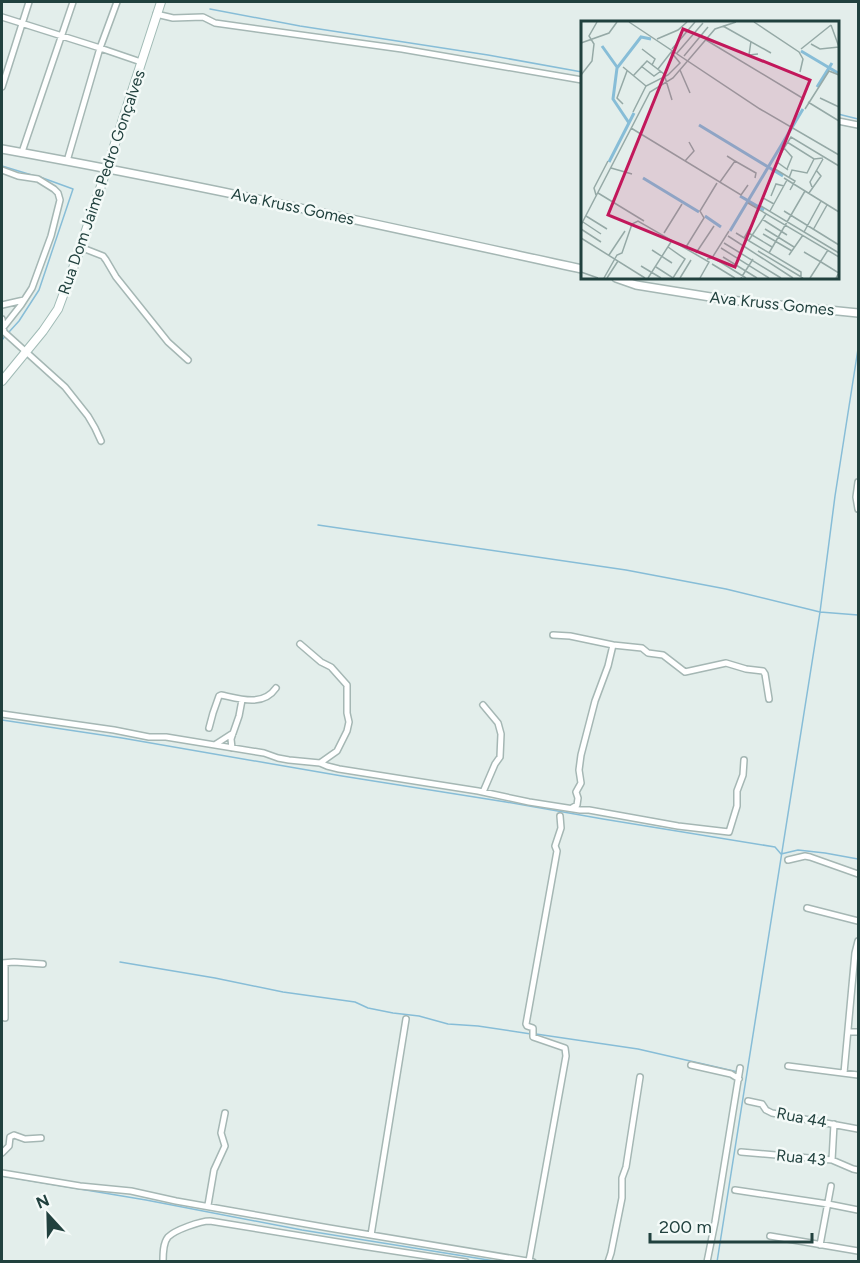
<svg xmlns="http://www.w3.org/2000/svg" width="860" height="1263" font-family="Figtree,sans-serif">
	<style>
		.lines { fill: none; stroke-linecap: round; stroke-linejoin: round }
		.stream { stroke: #87bdd7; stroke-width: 1.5 }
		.minor-casing { stroke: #a5b7b4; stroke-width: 8 }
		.tertiary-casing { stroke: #a5b7b4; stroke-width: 10 }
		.secondary-casing { stroke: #a1bbb6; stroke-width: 10 }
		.minor { stroke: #fff; stroke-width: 5 }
		.tertiary { stroke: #fff; stroke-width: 7 }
		.secondary { stroke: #fff; stroke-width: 8 }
		.labels { text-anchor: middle; stroke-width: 5; stroke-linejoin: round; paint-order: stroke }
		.street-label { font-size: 16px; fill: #21413e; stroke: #f4faf8 }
		.inset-river { fill: none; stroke: #87bdd7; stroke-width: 3 }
		.inset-road { fill: none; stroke: #95a9a6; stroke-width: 1.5 }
		.view { fill: #c2185b; fill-opacity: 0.15; stroke: #c2185b; stroke-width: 3 }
		.inset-edge { fill: none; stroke: #21413e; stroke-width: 3 }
	</style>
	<rect width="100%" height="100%" fill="#e3eeeb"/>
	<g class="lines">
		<path class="stream" d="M210 9 300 26 488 55 582 72
			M838 114 858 119
			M2 166 35 176
			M9 332 19 321 39 290 73 189 40 177
			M2 340 6 335
			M318 525 626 570 726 589 820 612 858 615
			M2 720 122 738 342 776 506 802 603 819 775 847 781 854 798 850 825 853 858 859
			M120 962 215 978 283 992 355 1002 368 1008 393 1013 419 1016 448 1024 478 1026 531 1034
			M536 1034 638 1049 738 1072
			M2 1176 146 1200 302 1230 501 1262
			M717 1262 820 612 835 496 858 349"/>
		<defs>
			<path id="minor" d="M156 14 173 18 203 17 215 23 402 49 582 80
				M2 17 100 48 141 62
				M2 87 29 2
				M838 121 858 125
				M22 152 73 2
				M67 161 100 48 117 2
				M2 170 18 176 38 179 54 189 58 193 60 200 51 236 32 288 21 305 2 329
				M80 247 103 256 106 260 116 277 168 342 188 360
				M2 305 24 300
				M2 319 4 332 65 387 88 416 95 428 101 441
				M858 482 856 497 858 509
				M553 635 570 636 613 645 608 666 595 701 581 755 579 770 581 783 576 792 578 798 577 805 572 808
				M300 644 321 662 331 667 347 685V713L349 722 347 731 337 751 320 763
				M613 645 642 648 648 653 663 655 685 672 726 663 746 669 763 671 765 674 769 699
				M2 714 114 730 149 737H166L264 753 278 758 289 760 320 763 327 766 339 769 478 791 529 802 580 810H589L678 826 729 832 737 806V791L743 775 744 760
				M209 728 213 713 219 696 221 695C240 699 263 707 276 688
				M216 744 233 733
				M232 748 231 739 239 716 242 700
				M483 792 495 764 500 757 501 734 498 723 483 705
				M788 860 805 856 810 857 858 874
				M807 908 858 921
				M2 963 14 962 43 964
				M5 1018V963
				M848 1032H858
				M691 1065 731 1074 739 1079
				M788 1066 858 1075
				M844 1073 855 953 858 941
				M748 1101 762 1104 766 1110 772 1113 858 1129
				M741 1152 832 1160 853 1169 858 1170
				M2 1153 9 1146 10 1137 14 1135 25 1139 41 1138
				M832 1160 834 1124
				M2 1173 80 1186 131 1191 176 1201 329 1228 533 1262
				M735 1190 828 1204 858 1210
				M208 1205 214 1170 225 1146 221 1133 225 1113
				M371 1235 406 1019
				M770 1236 858 1251
				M820 1245 831 1186
				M529 1261 566 1056 565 1048 533 1037V1028L527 1026 526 1024 557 851 555 846 561 828 560 816
				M163 1262C163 1254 163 1243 168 1237 175 1230 200 1221 210 1221L362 1246 466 1262
				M608 1262 611 1253 622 1198V1178L626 1167 640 1077
				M707 1262 715 1222 740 1068"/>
			<path id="tertiary" d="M2 149C196 184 389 227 582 269
				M616 278 636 285 729 300 858 313"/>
			<path id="secondary" d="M2 381 43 331 58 309 75 263 107 168 161 2"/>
		</defs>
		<use href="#minor" class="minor-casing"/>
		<use href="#tertiary" class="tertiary-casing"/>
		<use href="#secondary" class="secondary-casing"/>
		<use href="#minor" class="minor"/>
		<use href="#tertiary" class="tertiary"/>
		<use href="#secondary" class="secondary"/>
	</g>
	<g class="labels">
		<g class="street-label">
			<text transform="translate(101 182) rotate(-71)" y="6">Rua Dom Jaime Pedro Gonçalves</text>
			<text transform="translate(293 206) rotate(12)" y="6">Ava Kruss Gomes</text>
			<text transform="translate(772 303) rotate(6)" y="6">Ava Kruss Gomes</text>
			<text transform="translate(802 1117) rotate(11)" y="6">Rua 44</text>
			<text transform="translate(801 1157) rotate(6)" y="6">Rua 43</text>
		</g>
	</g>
	<g transform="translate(581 21)">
		<rect width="258" height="258" fill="#e3eeeb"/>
		<path class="inset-river" d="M21 25 36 46M220 30 257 52M236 66 251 42M48 102 32 78 36 47 60 16 70 18M118 104 202 155M28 141 53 92M62 157 118 191M159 175 183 189M124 195 140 206M149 210 222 88"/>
		<path class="inset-road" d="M48 1 179 88 258 134M173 1 218 31 222 38 219 51M250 4 258 26M142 5 190 32M76 18 97 9 106 1M125 19 223 78M170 20 168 34 177 33M0 22 28 12 36 1M230 23 239 28 258 26M61 28 74 38 71 44M91 28 114 1M220 28 250 4M96 32 122 2M103 35 127 6M60 45 73 55 80 50M42 46 65 65M77 48 91 30M99 49 109 72M0 54 11 40 13 23 8 15 16 1M52 55 66 40 83 53 91 79M239 77 258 86M227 81 258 100M42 83 36 77 46 50M224 88 248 50 258 54M52 91 65 65 87 54 99 42 90 31M50 107 160 174 167 164M206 121 233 138 242 137M203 127 196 141 207 149M104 140 113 130 108 121M154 140 175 152 174 157M30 147 51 153M194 148 214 160 209 169M206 148 211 136 203 127 210 116 258 145M203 157 258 191M208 157 211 149 226 152 233 138M139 161 154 140 146 135M231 166 229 161 242 138M186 167 182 177 193 183M17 172 63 200M228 172 240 155 235 149M15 174 13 167 27 140M190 175 195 163 203 165M167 182 258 236M180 185 258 232M189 190 206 159M203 190 258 224M5 195 26 208M181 198 206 214M2 201 20 213M0 204 69 71 92 57 134 8 155 1M0 208 20 221M184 208 213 226M232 209 246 184M166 211 191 226M223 211 240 180M83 212 101 183M155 212 220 251V256M182 213 211 230M147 215 212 257M0 217 64 257M163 217 175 196M168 219 185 193M143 222 200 257M105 226 123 197 119 190 136 162M140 227 188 257M71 229 91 242M177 230 222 257M223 231 240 241M115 232 133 205M188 232 224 170M28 234 44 210M208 234 222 214M142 236 176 257M126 238 131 237 148 210M136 239 165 257M240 241 258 252 255 257M131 243 154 257M60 245 80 257M75 246 92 257 104 238 87 226M0 251 17 257M23 257 36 234 41 232 51 203 57 200 128 241 119 257M26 257 37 240M67 257 90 221M99 257 110 239M160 257 172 238M229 257 247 229"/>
		<path class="view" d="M102 8 229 59 154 246 27 194Z"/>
		<rect width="258" height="258" class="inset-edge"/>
	</g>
	<rect width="860" height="1263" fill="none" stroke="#21413e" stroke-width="6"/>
	<g transform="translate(48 1215) rotate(338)" stroke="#f4faf8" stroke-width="4.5" paint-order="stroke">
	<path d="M0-4.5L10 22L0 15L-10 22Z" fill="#21413e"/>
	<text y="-9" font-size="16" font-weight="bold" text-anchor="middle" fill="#21413e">N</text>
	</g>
	<path d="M650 1233v9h162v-9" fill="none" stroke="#21413e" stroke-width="3"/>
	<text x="659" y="1233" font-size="18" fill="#21413e" stroke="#f4faf8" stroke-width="4.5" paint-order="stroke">200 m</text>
</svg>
